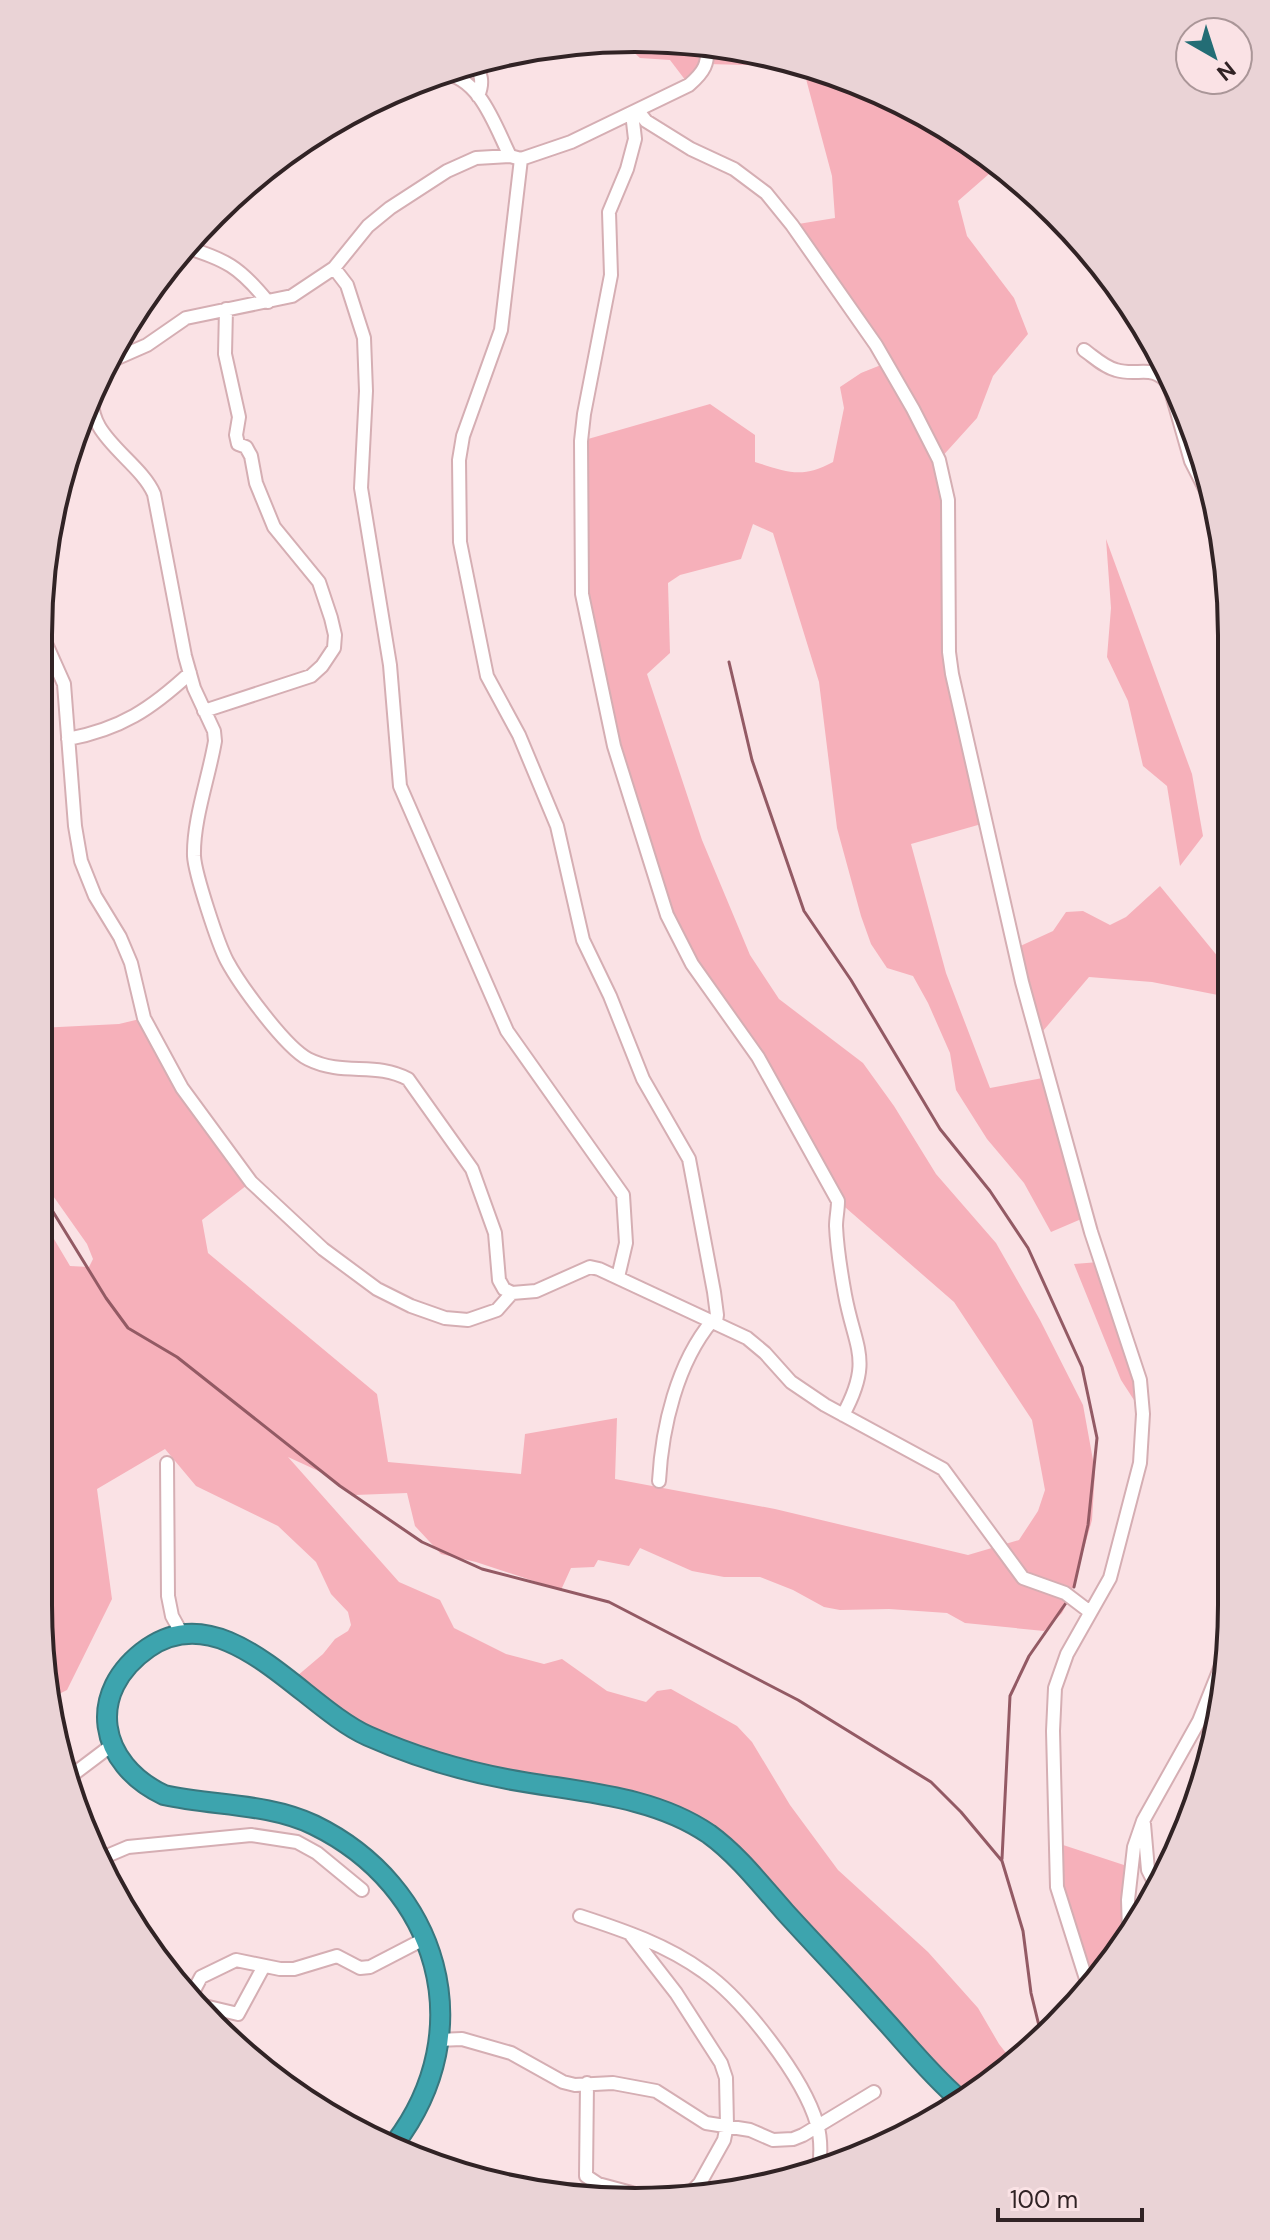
<svg xmlns="http://www.w3.org/2000/svg" width="1270" height="2240" font-family="'DM Sans',sans-serif">
	<style>
		.green { fill: #f6b0ba }
		.lines { fill: none; stroke-linecap: round; stroke-linejoin: round }
		.stream { stroke: #935a64; stroke-width: 3 }
		.minor-casing { stroke: #d5aeb3; stroke-width: 16 }
		.highway-casing { stroke: #39777e; stroke-width: 22 }
		.minor { stroke: #fff; stroke-width: 12 }
		.highway { stroke: #3da4ae; stroke-width: 18 }
		.rim { fill: none; stroke: #312325; stroke-width: 4 }
	</style>
	<rect width="100%" height="100%" fill="#fae2e5"/>
	<path class="green" d="M620 40 713 43 795 62 782 66 708 64 689 85 670 60 640 58Z
		M802 64 827 70 934 118 997 167 958 201 967 236 1014 298 1028 334 993 376 977 418 939 460 948 500 949 652 985 823 911 844 946 973 990 1088 1048 1077 1086 1217 1051 1232 1024 1183 987 1139 956 1090 950 1053 928 1003 913 976 887 968 871 944 861 916 837 828 819 682 773 533 753 524 741 559 680 575 668 583 670 653 647 674 702 840 750 955 779 999 863 1063 894 1106 936 1174 996 1243 1040 1320 1083 1405 1095 1471 1092 1520 1070 1597 1062 1613 1044 1631 965 1623 947 1613 889 1609 840 1610 824 1607 793 1590 760 1577H724L692 1571 640 1548 629 1566 598 1560 594 1567 571 1568 561 1590 476 1562 441 1554 415 1526 407 1493 355 1495 325 1474 288 1457 399 1582 440 1600 454 1628 506 1654 544 1664 562 1659 607 1691 646 1702 657 1691 671 1689 737 1726 752 1742 790 1805 838 1870 928 1952 978 2008 999 2044 1014 2063 958 2098 688 1820 503 1779 368 1736 290 1682 323 1654 335 1639 348 1631 351 1625 348 1612 331 1594 316 1562 278 1526 196 1486 165 1449 97 1489 112 1599 67 1690 53 1697 38 1605V1212L70 1266 89 1267 93 1259 87 1244 39 1176V1028L119 1024 144 1018 157 1045 251 1182 202 1220 208 1253 377 1394 388 1462 521 1474 525 1434 617 1418 615 1479 775 1509 968 1555 1019 1540 1038 1511 1045 1490 1032 1420 954 1302 838 1201 758 1057 676 936 614 746 582 594 581 441 710 404 755 435V462C787 472 802 479 833 462L844 408 840 387 861 373 886 363 792 225 835 218 832 176Z
		M1106 539 1192 774 1203 836 1180 866 1167 786 1143 766 1128 701 1107 657 1111 608Z
		M1160 886 1228 969V997L1152 982 1089 977 1037 1038 1014 949 1053 931 1066 912 1083 911 1110 925 1126 917Z
		M1099 1262 1129 1342 1143 1414 1121 1380 1074 1264Z
		M1054 1842 1130 1867 1126 1899V1936L1087 1982 1077 1955Z"/>
	<g class="lines">
		<path class="stream" d="M729 662 752 760 804 911 851 980 940 1129 990 1191 1028 1248 1082 1367 1097 1438 1088 1525 1074 1587
			M39 1189 106 1298 128 1328 177 1357 340 1486 422 1542 482 1569 609 1602 798 1700 931 1782 961 1812 1002 1861 1023 1931 1031 1993 1042 2038
			M1002 1859 1010 1696 1029 1656 1068 1600"/>
		<defs>
			<path id="minor" d="M474 61C481 74 484 82 478 96
				M442 73C480 77 495 126 510 156
				M638 111 646 121 691 149 734 169 766 193 792 225 876 345 913 409 939 460 948 500 949 652 952 674 1022 982 1091 1232 1140 1380 1143 1414 1140 1463 1110 1578 1067 1654 1055 1688 1053 1731 1057 1887 1087 1982
				M632 113 635 139 627 169 609 212 611 275 584 414 581 441 582 594 614 746 667 915 692 964 758 1057 838 1201C838 1210 836 1218 836 1226 837 1248 841 1273 845 1295 855 1349 873 1360 843 1415
				M521 159 501 330 463 436 459 460 460 542 487 676 519 735 557 826 583 940 610 996 643 1079 689 1159 714 1292 717 1315 716 1322
				M183 246C227 261 238 265 268 302
				M334 268 347 285 364 338 366 391 361 488 390 665 400 786 507 1031 623 1195 626 1243 618 1277
				M1084 350C1094 357 1104 367 1116 370 1138 377 1152 363 1169 384L1191 461 1216 510
				M106 363 147 345 186 318 292 296 334 268 368 226 390 208 447 171 476 158 510 156 521 159 571 142 689 85C704 72 709 64 707 43
				M94 390C81 434 139 459 154 494L185 656 194 688 214 731 215 741C209 777 193 820 194 856 195 874 218 944 227 961 240 985 285 1047 308 1059 344 1077 375 1061 408 1079L472 1169 495 1233 499 1280 504 1289 512 1293 536 1291 590 1267 599 1269 747 1338 765 1353 791 1382 825 1405 943 1469 1023 1578 1065 1593 1090 1612
				M39 628 64 684 75 826 81 861 95 896 120 937 131 963 144 1018 182 1088 251 1182 323 1249 377 1289 411 1306 445 1318 468 1320 497 1310 512 1293
				M204 711 311 676 322 666 334 648 335 635 331 618 319 582 274 527 256 483 251 456 246 447 238 444 236 435 239 417 225 354 226 309
				M68 739C121 729 151 709 190 673
				M167 1463 168 1596 172 1616 183 1636
				M659 1481C662 1427 677 1363 712 1321
				M67 1779 112 1745
				M1144 1824 1148 1870 1158 1890
				M102 1858 128 1847 251 1835 297 1842 317 1853 362 1890
				M580 1916C623 1930 667 1945 704 1972 743 1999 804 2078 817 2124 821 2138 821 2153 819 2167
				M1129 1931 1128 1900 1134 1847 1143 1821 1199 1721 1231 1641
				M631 1935 676 1993 721 2063 726 2078 727 2125 724 2140 700 2183 686 2198
				M191 1996 201 1977 236 1960 280 1969H294L337 1956 360 1968 370 1967 424 1939
				M200 2005 238 2014 264 1966
				M438 2040 462 2039 511 2053 563 2082 575 2085 613 2083 656 2091 706 2123 750 2130 773 2140 793 2139 803 2135 874 2092
				M278 2077H279
				M587 2083 586 2176 598 2184 654 2199"/>
			<path id="highway" d="M395 2143C481 2030 439 1886 314 1825 268 1803 213 1806 164 1795 98 1764 85 1692 148 1648 226 1594 303 1707 368 1736 413 1756 459 1770 507 1779 574 1792 651 1794 709 1834 738 1855 761 1885 785 1912 816 1946 848 1979 879 2014 905 2042 929 2073 958 2098"/>
		</defs>
		<use href="#minor" class="minor-casing"/>
		<use href="#highway" class="highway-casing"/>
		<use href="#minor" class="minor"/>
		<use href="#highway" class="highway"/>
	</g>
	<path d="M0 0H1270V2240H0ZM635 52H635A583 583 0 0 1 1218 635V1605A583 583 0 0 1 635 2188H635A583 583 0 0 1 52 1605V635A583 583 0 0 1 635 52Z" fill="#ead3d6" fill-rule="evenodd"/>
	<path class="rim" d="M635 52H635A583 583 0 0 1 1218 635V1605A583 583 0 0 1 635 2188H635A583 583 0 0 1 52 1605V635A583 583 0 0 1 635 52Z"/>
	<g transform="translate(1214 56) rotate(141)"><circle r="38" fill="#fae2e5" stroke="#aa9698" stroke-width="2"/>
	<path d="M0-6L14 30L0 20L-14 30Z" fill="#236d75"/>
	<text y="-12" font-size="22" font-weight="bold" text-anchor="middle" fill="#312325">N</text>
	</g>
	<path d="M998 2208v12h144v-12" fill="none" stroke="#312325" stroke-width="4"/>
	<text x="1010" y="2208" font-size="24" fill="#312325" stroke="#fae2e5" stroke-width="6" paint-order="stroke">100 m</text>
</svg>
